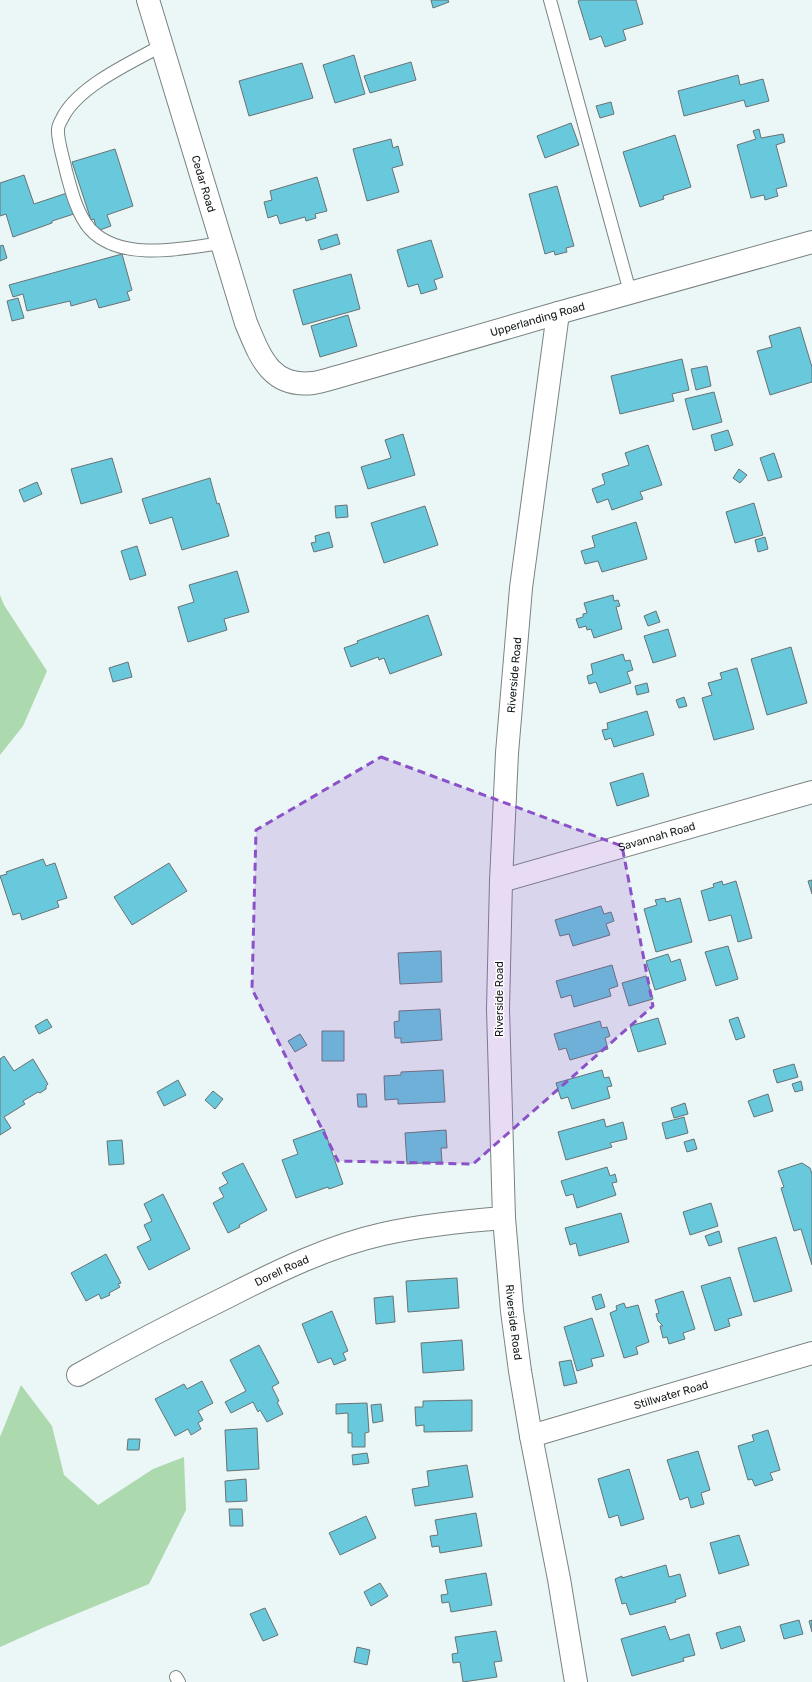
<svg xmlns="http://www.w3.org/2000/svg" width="812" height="1682" font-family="Rubik,sans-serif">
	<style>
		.green { fill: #acd9ad }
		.building { fill: #68c8dc; stroke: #697274 }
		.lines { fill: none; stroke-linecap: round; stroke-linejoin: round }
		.service-casing { stroke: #798382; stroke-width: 14 }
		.minor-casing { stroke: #798382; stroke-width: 24 }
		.service { stroke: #fff; stroke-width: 12 }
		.minor { stroke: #fff; stroke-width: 22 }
		.marked { fill: #8b51c8; fill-opacity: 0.2; stroke: #8b51c8; stroke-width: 3; stroke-dasharray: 8 5; stroke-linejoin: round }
		.labels { text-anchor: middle; stroke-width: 3; stroke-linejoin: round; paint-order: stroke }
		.street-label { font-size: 11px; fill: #141818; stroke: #fff }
	</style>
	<rect width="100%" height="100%" fill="#ebf7f6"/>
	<path class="green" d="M0 595 4 605 47 671 23 726 0 755Z
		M21 1385 52 1426 64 1475 98 1505 153 1469 184 1457 186 1510 149 1584 47 1626 0 1647V1437Z"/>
	<path class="building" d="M431 0H448L449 2 433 8Z
		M580 0H636L643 24 623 30 626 40 605 47 601 36 590 40 578 1Z
		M354 55 365 94 335 103 323 65Z
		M411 62 416 80 370 93 364 76Z
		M302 63 313 98 249 116 239 81Z
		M738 75 740 85 763 79 769 101 746 107 744 100 684 116 678 91Z
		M611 102 614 114 600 118 596 106Z
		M571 123 579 145 545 158 537 136Z
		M759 129 761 138 783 134 785 142 776 145 787 186 776 189 778 196 765 200 764 195 751 198 737 145 756 139 753 131Z
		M675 135 691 187 663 196 664 199 640 207 623 152Z
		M391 139 393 148 398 146 403 165 392 168 399 192 367 201 353 149Z
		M115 149 133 206 107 215 111 226 97 231 94 219 91 220 72 162Z
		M24 175 34 204 70 192 77 213 52 221V223L13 237 6 214 0 216V183Z
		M317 177 327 211 315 214 316 218 306 221 305 217 280 224 277 215 268 218 264 202 272 200 270 191Z
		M557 186 574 246 566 248 567 252 555 255 554 251 545 254 529 194Z
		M337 234 340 244 321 250 318 240Z
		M431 240 443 277 434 280 437 289 421 294 418 284 408 287 397 250Z
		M3 245 7 258 0 261V246Z
		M122 254 132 290 127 292 130 300 99 308 96 299 71 306 70 301 27 311 23 294 13 297 9 285Z
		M351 274 360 309 303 325 293 290Z
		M18 298 24 318 12 321 7 301Z
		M348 315 357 346 320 357 311 326Z
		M800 327 812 367V382L770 395 757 351 772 347 769 336Z
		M682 359 689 390 672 394 674 401 620 414 611 376Z
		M707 366 711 386 696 390 691 369Z
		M714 392 722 422 693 430 685 399Z
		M728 430 733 445 715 451 711 435Z
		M403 434 415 475 368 489 361 467 391 458 385 440Z
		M648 445 662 485 640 492 643 499 612 510 608 499 597 503 592 489 605 484 602 474 629 465 625 453Z
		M774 453 782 477 768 481 760 458Z
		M112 458 122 492 81 504 71 469Z
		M739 469 747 475 740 483 733 478Z
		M210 478 217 504 219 503 229 536 182 550 172 517 150 524 142 499Z
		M37 482 42 494 24 502 19 490Z
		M754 503 763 535 735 543 726 512Z
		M347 505 348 517 336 518 335 506Z
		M425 506 438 545 384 563 371 523Z
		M636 522 647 559 602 572 598 561 585 564 581 551 595 547 592 536Z
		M329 532 333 547 314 552 311 543 316 542 315 536Z
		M765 537 768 549 758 552 755 540Z
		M137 546 146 575 130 580 121 551Z
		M237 571 249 612 224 619 227 630 188 642 178 607 194 602 189 585Z
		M613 595 614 601 618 600 620 606 616 607 622 629 594 638 591 629 587 630 586 626 579 628 576 619 583 617V614L587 613 584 603Z
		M656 611 660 622 648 626 644 616Z
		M428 615 442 655 390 674 384 658 379 660 378 657 351 667 344 648 358 643 357 641Z
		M668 629 676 656 653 663 644 636Z
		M791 647 807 703 767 715 751 659Z
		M623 654 625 661 630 660 632 667 633 670 627 672 631 683 600 693 596 682 589 684 587 676 593 674 591 664Z
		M128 662 132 677 113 682 109 668Z
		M737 668 754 729 714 740 702 698 712 695 708 683 722 679 720 673Z
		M647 683 649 692 637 695 635 686Z
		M684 697 687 706 679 708 676 700Z
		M647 711 654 735 614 747 611 738 605 740 602 730 608 729 607 723Z
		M643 773 649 796 617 806 610 783Z
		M43 859 46 866 55 863 67 898 57 901 59 907 22 920 20 913 13 915 0 876 7 874 6 872Z
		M169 863 187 891 132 925 114 897Z
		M812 880V894L808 881Z
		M722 881 723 885 736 881 752 938 738 942 731 915 709 921 701 891 714 887 713 884Z
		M665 898 666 902 680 898 692 942 656 952 644 909 657 905 655 900Z
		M601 906 604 914 611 912 614 921 606 924 610 935 573 946 569 934 560 936 555 920Z
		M728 946 738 979 716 986 705 952Z
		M441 951 442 982 400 984 398 953Z
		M668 954 671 962 680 959 686 980 655 990 646 961Z
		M612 965 618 986 609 989 611 996 574 1007 571 995 561 998 556 981Z
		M646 976 653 999 629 1006 622 983Z
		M440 1009 442 1040 401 1043V1038H395L394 1022 399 1021V1011Z
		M738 1017 745 1037 736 1040 729 1020Z
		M658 1018 666 1044 638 1052 630 1026Z
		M47 1019 52 1027 39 1034 35 1026Z
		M600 1021 602 1028 607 1027 610 1036 605 1038 608 1049 570 1060 566 1048 559 1050 554 1034Z
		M322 1031H344V1061H322Z
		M300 1034 307 1045 295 1052 288 1041Z
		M4 1056 14 1071 33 1059 48 1084 46 1086V1089L40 1093 38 1092 23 1101 25 1104 4 1117 11 1128 0 1135V1059Z
		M794 1064 798 1077 777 1083 773 1070Z
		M443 1070 445 1102 398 1104V1099L385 1100 384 1076 401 1075V1072Z
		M602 1070 604 1078 609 1077 612 1086 607 1087 610 1098 572 1109 568 1097 561 1099 556 1083Z
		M178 1080 186 1095 164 1106 157 1092Z
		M801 1081 803 1090 795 1092 792 1084Z
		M213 1091 223 1099 215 1109 205 1100Z
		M357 1094H366L367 1107H358Z
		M768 1094 773 1111 754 1117 748 1101Z
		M685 1103 688 1114 674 1118 671 1108Z
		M684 1117 688 1133 666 1139 662 1123Z
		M604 1119 606 1127 623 1122 627 1139 610 1143 612 1147 566 1160 558 1132Z
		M324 1129 343 1184 329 1189 328 1187 296 1198 282 1160 298 1154 293 1140Z
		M446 1130 447 1148H441L442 1162 407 1164 405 1133Z
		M694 1139 697 1149 687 1152 684 1142Z
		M122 1140 124 1164 109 1165 107 1141Z
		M243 1163 267 1210 239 1225 240 1227 228 1233 213 1203 224 1197 219 1188 228 1183 222 1173Z
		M802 1163 810 1168 812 1174V1265L801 1229 794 1231 781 1188 784 1187 778 1171Z
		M607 1167 610 1176 615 1174 617 1182 612 1183 616 1195 577 1208 573 1194 566 1196 561 1181Z
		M163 1194 190 1249 149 1270 137 1247 151 1240 144 1225 152 1221 144 1204Z
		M711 1203 718 1226 690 1235 683 1212Z
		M621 1213 629 1242 579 1256 576 1243 570 1245 565 1228Z
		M719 1231 722 1242 709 1246 705 1236Z
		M776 1237 792 1291 754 1302 738 1248Z
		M106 1254 121 1283 118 1284 120 1287 109 1293 110 1295 101 1299 99 1294 86 1301 71 1273Z
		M730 1277 742 1315 728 1319 730 1326 715 1331 701 1286Z
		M457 1278 459 1308 408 1312 406 1281Z
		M683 1291 695 1329 683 1333 685 1339 669 1344 667 1337 663 1338 660 1326H663L658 1321 656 1314 659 1313 655 1300Z
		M601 1294 605 1307 596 1310 592 1297Z
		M393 1296 395 1322 376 1324 374 1298Z
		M624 1303 626 1308 638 1305 649 1342 636 1347 638 1354 624 1358 610 1313 617 1310 616 1306Z
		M332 1311 348 1351 343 1353 346 1360 334 1365 331 1358 318 1363 302 1324Z
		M592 1318 604 1356 591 1359 593 1366 577 1371 564 1327Z
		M462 1340 464 1370 423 1373 421 1343Z
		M259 1345 279 1383 272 1387 279 1401 277 1402 283 1414 267 1422 260 1410 258 1412 253 1402 231 1413 225 1402 246 1391 230 1360Z
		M571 1360 577 1383 564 1386 559 1362Z
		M202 1381 213 1403 198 1411 203 1420 198 1423 201 1429 191 1435 188 1429 175 1436 155 1399 184 1384 187 1389Z
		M472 1400V1431L424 1432V1425L416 1426 415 1407H423V1401Z
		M367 1403 369 1432 365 1433V1447H352V1433H348V1413L336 1414V1404Z
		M381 1404 383 1421 373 1423 371 1405Z
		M257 1428 259 1469 227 1471 225 1430Z
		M768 1430 780 1470 770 1473 773 1480 755 1486 752 1479 748 1480 738 1446 754 1441 752 1435Z
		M128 1439H140L139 1450H127Z
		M698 1451 710 1490 701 1493 704 1504 691 1508 688 1497 680 1500 667 1460Z
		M367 1453 369 1463 353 1465 352 1455Z
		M467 1465 473 1497 415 1506 412 1489 429 1486 427 1471Z
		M629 1469 644 1519 621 1526 618 1515 609 1518 598 1479Z
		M246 1479 247 1501 226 1502 225 1481Z
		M229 1509H242L243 1526H230Z
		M476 1513 482 1546 440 1553 439 1546 432 1547 430 1536 438 1535 435 1520Z
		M366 1516 376 1538 340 1555 329 1533Z
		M739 1535 749 1565 719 1574 710 1543Z
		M666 1565 669 1577 680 1574 686 1596 675 1600 676 1602 630 1615 626 1603 622 1604 615 1579 622 1576V1578Z
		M486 1573 492 1605 451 1612 449 1602 442 1603 441 1595 448 1594 445 1580Z
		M380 1583 388 1596 371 1606 364 1592Z
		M265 1608 278 1635 263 1641 250 1614Z
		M799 1620 803 1634 784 1639 780 1625Z
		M812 1620V1632L809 1621Z
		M665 1626 670 1640 689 1634 695 1655 683 1658 684 1661 632 1676 621 1639Z
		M740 1626 745 1641 721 1649 716 1633Z
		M496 1631 502 1661 494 1662 497 1677 463 1682 460 1662 453 1663 452 1654 458 1653 455 1637Z
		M357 1647 370 1650 367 1665 354 1662Z"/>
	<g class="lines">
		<defs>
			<path id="service" d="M550 0 630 292
				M161 46C132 62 81 85 64 115 62 119 58 125 58 129 57 139 64 161 66 171 71 190 77 214 90 229 120 262 182 249 221 243
				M176 1677 179 1682"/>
			<g id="minor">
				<path id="s1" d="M148 0 246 323C260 356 270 388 313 383 321 382 329 379 337 377L558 313 812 242"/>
				<path id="s2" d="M558 313 521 588 507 753 501 881 498 1009 504 1218 512 1311 520 1371 531 1436 559 1579 576 1682"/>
				<path id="s3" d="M501 881 812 792"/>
				<path id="s4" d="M78 1375C128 1347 178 1321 229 1296 278 1271 329 1246 383 1234 423 1225 464 1221 504 1218"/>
				<path id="s5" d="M531 1436 812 1353"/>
			</g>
		</defs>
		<use href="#service" class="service-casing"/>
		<use href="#minor" class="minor-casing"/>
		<use href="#service" class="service"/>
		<use href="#minor" class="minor"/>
	</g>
	<path class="marked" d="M381 757 622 846 653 1006 473 1164 338 1161 252 989 256 830Z"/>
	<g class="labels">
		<g class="street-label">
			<text dy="4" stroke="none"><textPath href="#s1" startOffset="192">Cedar Road</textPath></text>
			<text dy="4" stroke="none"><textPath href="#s1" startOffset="670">Upperlanding Road</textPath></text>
			<text transform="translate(514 675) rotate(-85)" y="4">Riverside Road</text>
			<text dy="4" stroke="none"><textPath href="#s3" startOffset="162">Savannah Road</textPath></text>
			<text transform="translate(499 999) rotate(-90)" y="4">Riverside Road</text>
			<text dy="4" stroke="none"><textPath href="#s4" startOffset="229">Dorell Road</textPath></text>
			<text dy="4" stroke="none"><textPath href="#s2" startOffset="1013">Riverside Road</textPath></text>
			<text dy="4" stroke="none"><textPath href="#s5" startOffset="146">Stillwater Road</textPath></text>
		</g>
	</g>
</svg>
